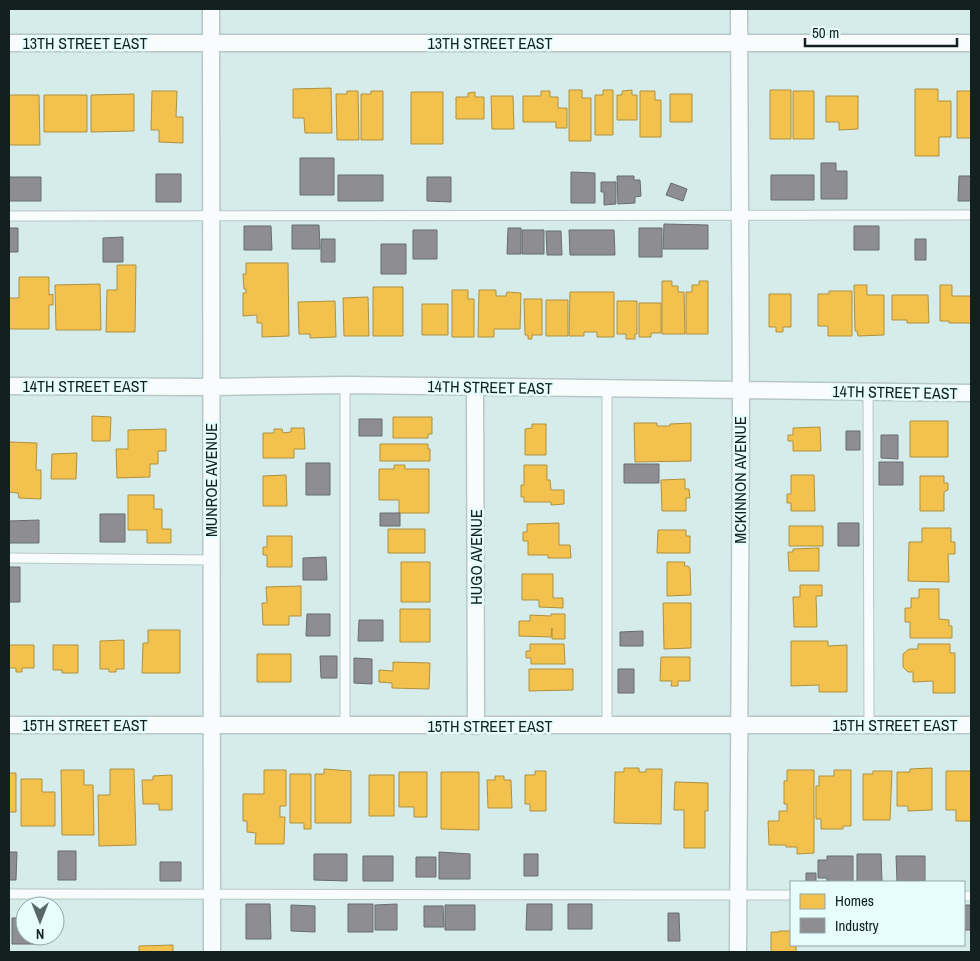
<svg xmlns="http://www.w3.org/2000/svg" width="980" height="961" font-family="'Archivo Narrow',sans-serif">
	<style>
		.homes { fill: #f2c14e; stroke: #af9140 }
		.industry { fill: #8d8d92; stroke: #686c70 }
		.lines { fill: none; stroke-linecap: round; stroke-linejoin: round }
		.service-casing { stroke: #b7c7c7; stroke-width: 11 }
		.minor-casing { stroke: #b7c7c7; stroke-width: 19 }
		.service { stroke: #f9fcfc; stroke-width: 9 }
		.minor { stroke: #f9fcfc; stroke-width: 16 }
		.labels { text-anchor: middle; stroke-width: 5; stroke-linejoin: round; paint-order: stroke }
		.street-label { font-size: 16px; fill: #122020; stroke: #e7fdfd }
	</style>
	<rect width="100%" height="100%" fill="#d6eceb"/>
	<path class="homes" d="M331 88 332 133H305L304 118H293V89Z
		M915 89H938V101H951V137H939V156H915Z
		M569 90H582V98H591V141H569Z
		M603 90H613V135H595V95H603Z
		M632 90V95H637V120H617V95H622V91Z
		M770 90H791V139H770Z
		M152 91H177L176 117H183V143L159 142V130H151Z
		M347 91H358L359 140H337L336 94H347Z
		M371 91H383V140H361V94H371Z
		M541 91H550V97H558V108H567V128H556V122H523V96H541Z
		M640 91H655V100H661V137H640Z
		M793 91H814V139H793Z
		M957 91H971V138H957Z
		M411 92H443V144H411Z
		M475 92V97H484V119H456V97H468V93Z
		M134 94V131L91 132V95Z
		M670 94H692V122H670Z
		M9 95H39L40 145H9Z
		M44 95H87V132H44Z
		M491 96H513L514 129H492Z
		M826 96H858V129L839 130V122H826Z
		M246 263H288L289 336 262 337V323H257V315L243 316V293H246V289H244L243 274H246Z
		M117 265H136L135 332H106L107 290H117Z
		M19 277H49V295L53 294V305H49V329H9V298H19Z
		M662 281H672V286H678V292H684L685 334H662Z
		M699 281H708V334H686V292H692V285H699Z
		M100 284 101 330H56L55 285Z
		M854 285H867V295H884V335L858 336 857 331H855Z
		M940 285H952V296H971V323H949V321H940Z
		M373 287H403V336H373Z
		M452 290H468V299H474V337H452Z
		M479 290H496V296H506L507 292 521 293 520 329H494V337H478Z
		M829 291H852V336H828V326H818V294H829Z
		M570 292H614V337H597V332H584V336H569Z
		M769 294H791V327H783V332H776V327H769Z
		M892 295H928L929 323H907V320H892Z
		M368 297 369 336H344L343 298Z
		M524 299H542V335H532V339H528V335H525Z
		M546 300H568V336H546Z
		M335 301 336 337 310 338V334H299L298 302Z
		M617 301H637V334H635V339H626V334H617Z
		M639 303H661V333H651V337H639Z
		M422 304H448V335H422Z
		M92 416 111 417 110 441H92Z
		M393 417H432V434H428V438H393Z
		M910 421H948V457H910Z
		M634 423H657V426H670V424L691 423V461L635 462Z
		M532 424H546V455H525V429L532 428Z
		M820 427 821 451H793V441H788V435H793V428Z
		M291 428H304L305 449H294V458H263V433H274V429H282L283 433 291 432Z
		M166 429V451H158V464H150V477L117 478 116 449H128V430Z
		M9 442 37 443 36 470H41V499L19 498 18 493 9 492Z
		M380 444H428V449H430V461H380Z
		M77 453 76 479H51L52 454Z
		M394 465H405V469H429V513H399V500H379V469H394Z
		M524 465H547V480H550L551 490H564V504L551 505V502H524V497H521V485H524Z
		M286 475 287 506H263V476Z
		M791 475H814L815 511H791V503H787V494H791Z
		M920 476H944V483H948V490L944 492V511H920Z
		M685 479V489H689L690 498H686V511H662L661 480Z
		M128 495H154V509H162V529H171V543H147V530H128Z
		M559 523V545H570L571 558H548V555H528V541H523V532H527V524Z
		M789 526H823V546H789Z
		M922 528H951V542H955V554H948L949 582 908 581 909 542H922Z
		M388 529H425V553H388Z
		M658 530H686V536H690V553H657Z
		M267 536H292V567H267V555H263V547H267Z
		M819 548V571H789L788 552H793V549Z
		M401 562H430V602H401Z
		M667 562H685L684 566H688L690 568 691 595 667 596Z
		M522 574H553V598H563V608L539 607V600H522Z
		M800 585H822V596H816L817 627H794L793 597H800Z
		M301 586V616H289V625H263L262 603H267L266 587Z
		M919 589H939V619L949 620V626H952V638H910V622H905V608H911V598H919Z
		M663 603H691V648L664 649Z
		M400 609H430V642H400Z
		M551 614H565V639H552V628L551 637 519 636V621H530V615L551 616Z
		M148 630H180V673H142L143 643H148Z
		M124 640V669H116V672H109V669H100V641Z
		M791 641H828V646L847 645V692H819V685L791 686Z
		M530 644H564L565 664H531V658H526V651H530Z
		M918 644H950V653H955V693H933V681L913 682V672H908L903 667V654L909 649H918Z
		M9 645H34V668H22V672H16V668H9Z
		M53 645H78V673H62V670H53Z
		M257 654H291V682H257Z
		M661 657H690V681H678V686H671L672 681H660Z
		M393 662 430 663 429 689 392 688V683L379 682V670L393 671Z
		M529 669H573V690L529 691Z
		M624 768H639V772H646V769H662L661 824 614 823 615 772H624Z
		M932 768V810L908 811V806H897V772H910V769Z
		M110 769H134L136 845 99 846 98 795H110Z
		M324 769 351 771V823H315V774H324Z
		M61 770H84V785H93L94 835H62Z
		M264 770H286V806H280V817H285L284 844H255L256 833 247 832V821H243V794H264Z
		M787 770H814V853L797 854V847H786V845H769L768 821H779V811H787V804H784V781H787Z
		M834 770H851V826H843V829H821V819H816V786H819V776H834Z
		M535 771H546V811H530V804H525V775H535Z
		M873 771H892L890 820H863V774H873Z
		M946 771H971V821H956V810H946Z
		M399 772H427V817H414V807H399Z
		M441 772H479V830L441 829Z
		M9 773H16V812H9Z
		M290 774H311V829H304V823H290Z
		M172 775V810H159V804H143L142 780H153V776Z
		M369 775H394V816H369Z
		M495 776H504V780H511L512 808H488L487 780H495Z
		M21 779H42V792H55V826H21Z
		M675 782 708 783V811H705V848H684V810H674Z
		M779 931H791V945H796V952H771V932H779Z
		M173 945V952H139V946Z"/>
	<path class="industry" d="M300 158H334V195H300Z
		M821 163H836V171H847V199H821Z
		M571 172 595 173V203H571Z
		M156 174H181V202H156Z
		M338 175H383V201H338Z
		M771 175H814V200H771Z
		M617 176H634V180H640L641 196 635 197V203L618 204Z
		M959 176H971V201H958Z
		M9 177H41V201H9Z
		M427 177H451V202L427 201Z
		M601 182H616V204L604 205V192H601Z
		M671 183 687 189 683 201 666 195Z
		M664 224 708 225V249H663Z
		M292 225H319L320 249H292Z
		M244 226H271L272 250H244Z
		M854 226H879V250H854Z
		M9 228H18V252H9Z
		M508 228H521V254H507Z
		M639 228H662V257H639Z
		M413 230H437V259H413Z
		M522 230H544V254H522Z
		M569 230H614L615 255H570Z
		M546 231H561L562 255H547Z
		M123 237V262H103V238Z
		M321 239H335V262H321Z
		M915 239H926V260H915Z
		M381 244H406V274H381Z
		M359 419H382V436H359Z
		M846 431H860V450H846Z
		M881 435H898V459L881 458Z
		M879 462H903V485H879Z
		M306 463H330V495H306Z
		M624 464H659V483H624Z
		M380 513H400V526H380Z
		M100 514H125V542H100Z
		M39 520V543H9V521Z
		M838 523H859V546H838Z
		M326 557 327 580H303V558Z
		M9 567H20V602H9Z
		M307 614H330V636H306Z
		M359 620H383V641H358Z
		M643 631V646H620V632Z
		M320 656H337V678H321Z
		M354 658 372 659V684L354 683Z
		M618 669H634V693H618Z
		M58 851H76V880H58Z
		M9 852H17L16 880H9Z
		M439 852 470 854V879H439Z
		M314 854H347V881L314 880Z
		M524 854H538V876H524Z
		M857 854H881L882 882H857Z
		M363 856H393V881H363Z
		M827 856H853V882H827V878H818V860H827Z
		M896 856H925V881H897Z
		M416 857H436V877H416Z
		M160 862H181V881H160Z
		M806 873H816V882H806Z
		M246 904H270L271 939H246Z
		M348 904H373V932H348Z
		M397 904V930H375V905Z
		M527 904H552V930H526Z
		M568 904H592V929H568Z
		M291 905 315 906V932L291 931Z
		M445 905H475V930H445Z
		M964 905H971V930H964Z
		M424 906H443L444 927H424Z
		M668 913H679L680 941H668Z
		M12 918H25V936H37V944H12Z"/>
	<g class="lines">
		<defs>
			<path id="service" d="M9 216 971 215
				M345 385V725
				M607 388V726
				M868 392 869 725
				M9 558 211 560
				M9 894 791 895
				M964 896H971"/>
			<path id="minor" d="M211 9 212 952
				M9 43H971
				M9 386 211 387 345 385 971 393
				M475 387 476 726
				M9 725H971
				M738 952 741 415 739 9"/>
		</defs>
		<use href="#service" class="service-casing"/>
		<use href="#minor" class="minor-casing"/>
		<use href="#service" class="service"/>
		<use href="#minor" class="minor"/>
	</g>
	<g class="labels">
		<g class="street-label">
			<text x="85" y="49">13TH STREET EAST</text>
			<text x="490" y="49">13TH STREET EAST</text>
			<text x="85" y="392">14TH STREET EAST</text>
			<text transform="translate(490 387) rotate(1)" y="6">14TH STREET EAST</text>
			<text transform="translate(895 392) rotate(1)" y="6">14TH STREET EAST</text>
			<text transform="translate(211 480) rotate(-90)" y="6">MUNROE AVENUE</text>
			<text transform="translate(740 480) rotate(-90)" y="6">MCKINNON AVENUE</text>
			<text transform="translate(476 557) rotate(-90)" y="6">HUGO AVENUE</text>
			<text x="85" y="731">15TH STREET EAST</text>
			<text x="895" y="731">15TH STREET EAST</text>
			<text x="490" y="732">15TH STREET EAST</text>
		</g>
	</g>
	<rect width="980" height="961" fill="none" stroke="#122020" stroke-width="20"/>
	<rect x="790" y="881" width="175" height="65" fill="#e7fdfd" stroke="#92a5a5"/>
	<rect x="800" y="894" width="25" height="15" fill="#f2c14e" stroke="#92a5a5"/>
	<text x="835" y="906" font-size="15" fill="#122020">Homes</text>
	<rect x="800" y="918" width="25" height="15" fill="#8d8d92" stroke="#92a5a5"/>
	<text x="835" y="931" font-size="15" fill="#122020">Industry</text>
	<g transform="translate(40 921) rotate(180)"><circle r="24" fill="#e7fdfd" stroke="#92a5a5"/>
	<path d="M0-4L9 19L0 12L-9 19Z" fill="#576767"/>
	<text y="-8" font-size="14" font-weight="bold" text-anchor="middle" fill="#122020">N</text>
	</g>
	<path d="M805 38v8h152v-8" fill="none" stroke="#122020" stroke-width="2.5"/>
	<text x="812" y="38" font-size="15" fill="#122020" stroke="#e7fdfd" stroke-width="4" paint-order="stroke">50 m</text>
</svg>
